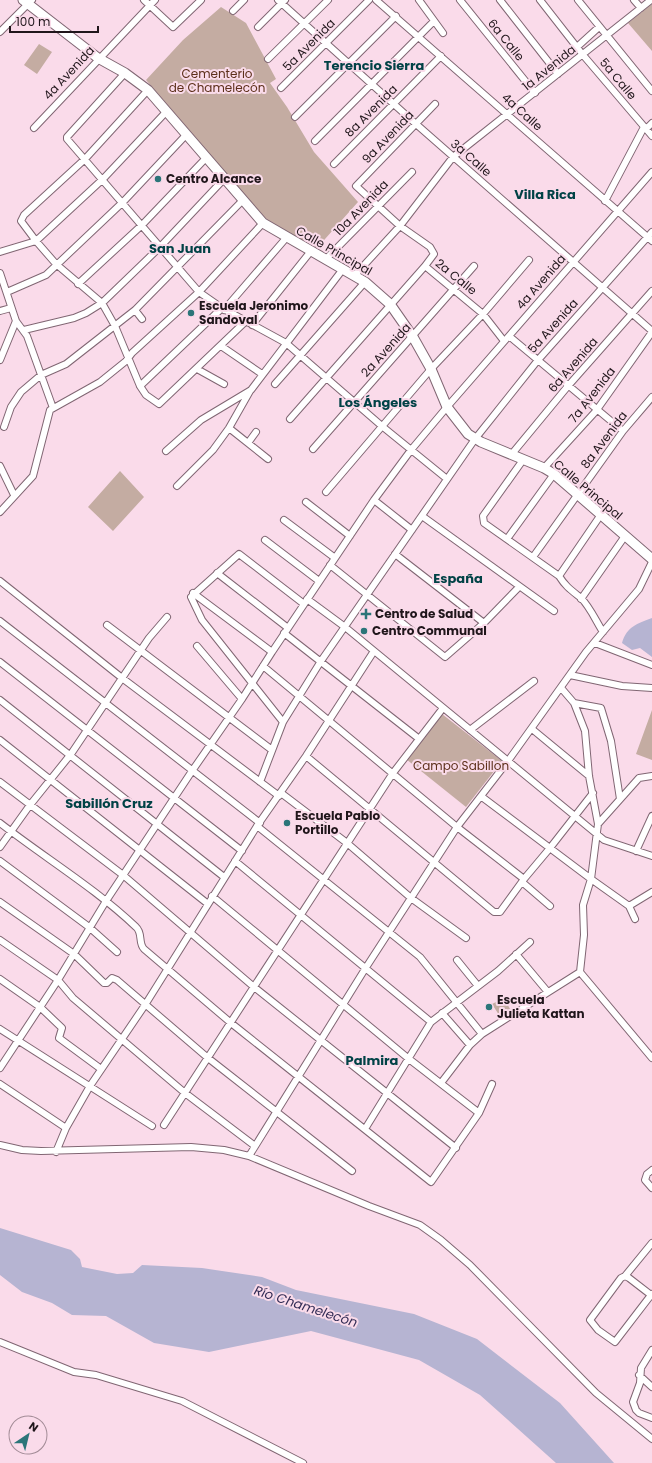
<svg xmlns="http://www.w3.org/2000/svg" width="652" height="1463" font-family="Poppins,sans-serif">
	<style>
		.green { fill: #c4aca2 }
		.water { fill: #b6b4d2 }
		.lines { fill: none; stroke-linecap: round; stroke-linejoin: round }
		.street-casing { stroke: #806673; stroke-width: 8 }
		.secondary-casing { stroke: #806673; stroke-width: 11 }
		.street { stroke: #fff; stroke-width: 6 }
		.secondary { stroke: #fff; stroke-width: 9 }
		.poi-dot { fill: #2b7579; stroke: #fadbea; stroke-width: 1.5 }
		.labels { text-anchor: middle; stroke-width: 4; stroke-linejoin: round; paint-order: stroke }
		.street-label { font-size: 12px; fill: #20161b; stroke: #fadbea }
		.park-label { font-size: 12px; fill: #5d301b; stroke: #fadbea }
		.poi-label { font-size: 12px; font-weight: bold; fill: #20161b; stroke: #fadbea; text-anchor: start }
		.neighbourhood-label { font-size: 13px; font-weight: bold; fill: #004246; stroke: #fadbea }
		.water-label { font-size: 13px; font-style: italic; fill: #332d56; stroke: #fadbea }
	</style>
	<rect width="100%" height="100%" fill="#fadbea"/>
	<path class="green" d="M652 4V51L628 23Z
		M221 7 246 23 276 79 270 83 287 107 314 152 358 202 317 248 266 220 146 80 183 40Z
		M39 44 52 52 37 74 24 65Z
		M120 471 144 497 113 531 88 507Z
		M652 710V760L636 754Z
		M442 714 502 761 466 807 406 759Z
		M504 998 510 1009 499 1015 492 1004Z"/>
	<path class="water" d="M652 618V657L640 648 632 650 622 643C627 626 637 624 652 618Z
		M0 1228 71 1250 80 1259 82 1267 117 1274 133 1273 142 1265 202 1268 262 1277 296 1290 414 1314 477 1339 560 1403 614 1463H556L480 1395 419 1360 311 1331 209 1352 154 1343 106 1316 72 1315 52 1303 22 1292 0 1275Z"/>
	<g class="lines">
		<defs>
			<path id="street" d="M144 0 173 27 201 0
				M278 0 416 124 652 331
				M376 0 652 241
				M419 0 443 33
				M460 0 535 93
				M500 0 558 74
				M540 0 583 55 652 136
				M578 0 652 91
				M634 0 641 8
				M233 11 244 0
				M258 27 285 0
				M0 32 32 0
				M577 47 599 27
				M268 59 328 0
				M125 73 67 137V139L199 292 222 308 286 343 383 427 447 479
				M281 88 369 0
				M148 90 85 159 24 215 21 221 36 241 56 264 102 303 115 326 140 386 146 395 159 404 246 321
				M435 104 356 186 400 226 430 247 434 254 425 266 483 314 504 341
				M295 117 396 16
				M34 128 155 0
				M646 129 652 123
				M315 141 434 21
				M334 164 441 56
				M605 201 644 127
				M0 252 36 241 103 179 166 112
				M326 259 412 172
				M0 273 16 321 27 336 53 408
				M355 275 400 226 453 157 651 0
				M78 284 142 225 206 158
				M7 292 46 275 123 202 186 135
				M135 310 142 319
				M224 310 287 237
				M0 311 11 308
				M252 325 311 251
				M24 330 74 318 86 313 102 303 160 247 224 179
				M509 336 623 431
				M221 346 262 374
				M0 360 16 321
				M197 369 224 384
				M275 384 365 282
				M140 386 222 308
				M290 419 425 266
				M4 427 11 407 21 392 41 375 66 364 135 310 243 200
				M229 428 268 459
				M248 443 256 432
				M313 449 474 266
				M166 451 201 420 251 390 343 269
				M511 455 568 386 652 291
				M523 460 483 516 484 523 559 576C566 587 571 590 581 598 590 607 596 621 603 632
				M0 466 14 495
				M544 468 596 411 652 332
				M177 486 213 450 229 428 250 391
				M326 492 431 369 483 314 529 260
				M374 500 412 530
				M306 502 350 536
				M0 512 33 476 50 410 100 382 126 361 132 353 199 292 263 223
				M422 516 554 611
				M284 520 335 558
				M507 539 554 474
				M265 540 319 581
				M395 554 484 623
				M533 557 623 431 652 397
				M330 565 445 657 484 623 519 587
				M217 573 288 628
				M559 576 600 516
				M0 581 122 678 279 796
				M193 593 272 652
				M307 599 345 627 604 840 652 856
				M581 599 625 536
				M0 621 260 823
				M107 625 272 750
				M284 633 418 738
				M595 643 652 665
				M197 646 242 699
				M0 662 242 851
				M263 666 457 827 524 879 500 912H494L306 756
				M570 675 622 686 652 688
				M562 689 574 703 601 708 611 741 620 799
				M0 700 224 877
				M574 703 585 731 589 776 598 824
				M283 722 202 620 191 597 239 554 304 604
				M532 729 589 776
				M470 730 534 681
				M0 740 208 904
				M652 776 639 778 598 824 591 879 583 905 584 935 580 972 652 1058
				M0 782 123 875 254 987 456 1148
				M260 782 283 722 321 661 475 439 538 360 652 232
				M281 793 347 843 411 898 466 938
				M482 797 591 879 629 906 635 919
				M0 823C45 858 95 888 136 927 143 933 138 943 144 949L231 1023 431 1182 479 1113 492 1084
				M257 826 420 957 482 1034
				M0 847 30 805 71 754 149 638 167 617
				M636 851 652 816
				M0 861 89 927 117 952
				M235 861 431 1022
				M524 879 550 848 593 793
				M522 882 550 906
				M212 896 409 1059 479 1113
				M0 902 74 954 104 983H107L112 978 117 980 208 1058 352 1171
				M629 906 652 892
				M0 940 58 980 73 998 185 1093 255 1146
				M516 954 547 991
				M457 960 478 986
				M0 979 40 1007 62 1028 59 1038 101 1069
				M442 1013 470 1045
				M0 1029 152 1126
				M0 1068 58 980 106 901 192 771 242 699 272 652 374 500 411 450 447 407 652 172
				M441 1083 470 1045 482 1034 580 972
				M0 1084 66 1128
				M164 1125 393 773 443 708
				M365 1129 431 1022 498 971 530 942
				M0 1145 22 1150 41 1151 191 1147 224 1150 249 1156 369 1206 420 1225 441 1240 470 1265 596 1393 652 1439
				M56 1152 66 1128 90 1086 145 1005 257 826 306 756 374 651
				M249 1156 365 969 457 827 508 761 586 652 639 589 652 562
				M652 1170 647 1174 645 1180 652 1188
				M625 1276 652 1243
				M652 1294 651 1295 615 1342 598 1330 590 1320 621 1278 625 1276 629 1278 651 1295 652 1296
				M0 1342 74 1372 96 1375 182 1401 303 1463
				M652 1350 641 1368 640 1383 633 1402 636 1410 639 1413 652 1418
				M639 1375 652 1387"/>
			<path id="secondary" d="M23 0 98 58 125 73 148 90 263 223 365 282 390 304 413 337 431 369 447 407 468 434 481 442 544 468 554 474 652 559"/>
		</defs>
		<use href="#street" class="street-casing"/>
		<use href="#secondary" class="secondary-casing"/>
		<use href="#street" class="street"/>
		<use href="#secondary" class="secondary"/>
	</g>
	<g class="poi-dot">
		<circle cx="158" cy="179" r="4"/>
		<circle cx="191" cy="313" r="4"/>
		<path d="M364 608h4v4h4v4h-4v4h-4v-4h-4v-4h4z"/>
		<circle cx="364" cy="631" r="4"/>
		<circle cx="287" cy="823" r="4"/>
		<circle cx="489" cy="1007" r="4"/>
	</g>
	<g class="labels">
		<g class="street-label">
			<text transform="translate(506 40) rotate(51)" y="4">6a Calle</text>
			<text transform="translate(309 45) rotate(-45)" y="4">5a Avenida</text>
			<text transform="translate(549 68) rotate(-39)" y="4">1a Avenida</text>
			<text transform="translate(69 73) rotate(-47)" y="4">4a Avenida</text>
			<text transform="translate(618 79) rotate(50)" y="4">5a Calle</text>
			<text transform="translate(371 111) rotate(-45)" y="4">8a Avenida</text>
			<text transform="translate(522 112) rotate(42)" y="4">4a Calle</text>
			<text transform="translate(388 137) rotate(-46)" y="4">9a Avenida</text>
			<text transform="translate(471 158) rotate(41)" y="4">3a Calle</text>
			<text transform="translate(361 208) rotate(-46)" y="4">10a Avenida</text>
			<text transform="translate(334 251) rotate(30)" y="4">Calle Principal</text>
			<text transform="translate(456 277) rotate(39)" y="4">2a Calle</text>
			<text transform="translate(541 282) rotate(-49)" y="4">4a Avenida</text>
			<text transform="translate(553 326) rotate(-48)" y="4">5a Avenida</text>
			<text transform="translate(386 350) rotate(-48)" y="4">2a Avenida</text>
			<text transform="translate(573 365) rotate(-49)" y="4">6a Avenida</text>
			<text transform="translate(592 395) rotate(-52)" y="4">7a Avenida</text>
			<text transform="translate(604 440) rotate(-53)" y="4">8a Avenida</text>
			<text transform="translate(588 490) rotate(40)" y="4">Calle Principal</text>
		</g>
		<g class="park-label">
			<text x="217" y="78">Cementerio<tspan x="217" dy="14">de Chamelecón</tspan></text>
			<text x="461" y="770">Campo Sabillon</text>
		</g>
		<g class="poi-label">
			<text x="166" y="183">Centro Alcance</text>
			<text x="199" y="310">Escuela Jeronimo<tspan x="199" dy="14">Sandoval</tspan></text>
			<text x="375" y="618">Centro de Salud</text>
			<text x="372" y="635">Centro Communal</text>
			<text x="295" y="820">Escuela Pablo<tspan x="295" dy="14">Portillo</tspan></text>
			<text x="497" y="1004">Escuela<tspan x="497" dy="14">Julieta Kattan</tspan></text>
		</g>
		<g class="neighbourhood-label">
			<text x="374" y="70">Terencio Sierra</text>
			<text x="545" y="199">Villa Rica</text>
			<text x="180" y="253">San Juan</text>
			<text x="378" y="407">Los Ángeles</text>
			<text x="458" y="583">España</text>
			<text x="109" y="808">Sabillón Cruz</text>
			<text x="372" y="1065">Palmira</text>
		</g>
		<g class="water-label">
			<text transform="translate(306 1306) rotate(18)" y="5">Río Chamelecón</text>
		</g>
	</g>
	<g transform="translate(28 1435) rotate(35)"><circle r="19" fill="#fadbea" stroke="#a38c97"/>
	<path d="M0-3L7 15L0 10L-7 15Z" fill="#2b7579"/>
	<text y="-6" font-size="11" font-weight="bold" text-anchor="middle" fill="#20161b">N</text>
	</g>
	<path d="M10 26v6h88v-6" fill="none" stroke="#20161b" stroke-width="2"/>
	<text x="16" y="26" font-size="12" fill="#20161b" stroke="#fadbea" stroke-width="3" paint-order="stroke">100 m</text>
</svg>
